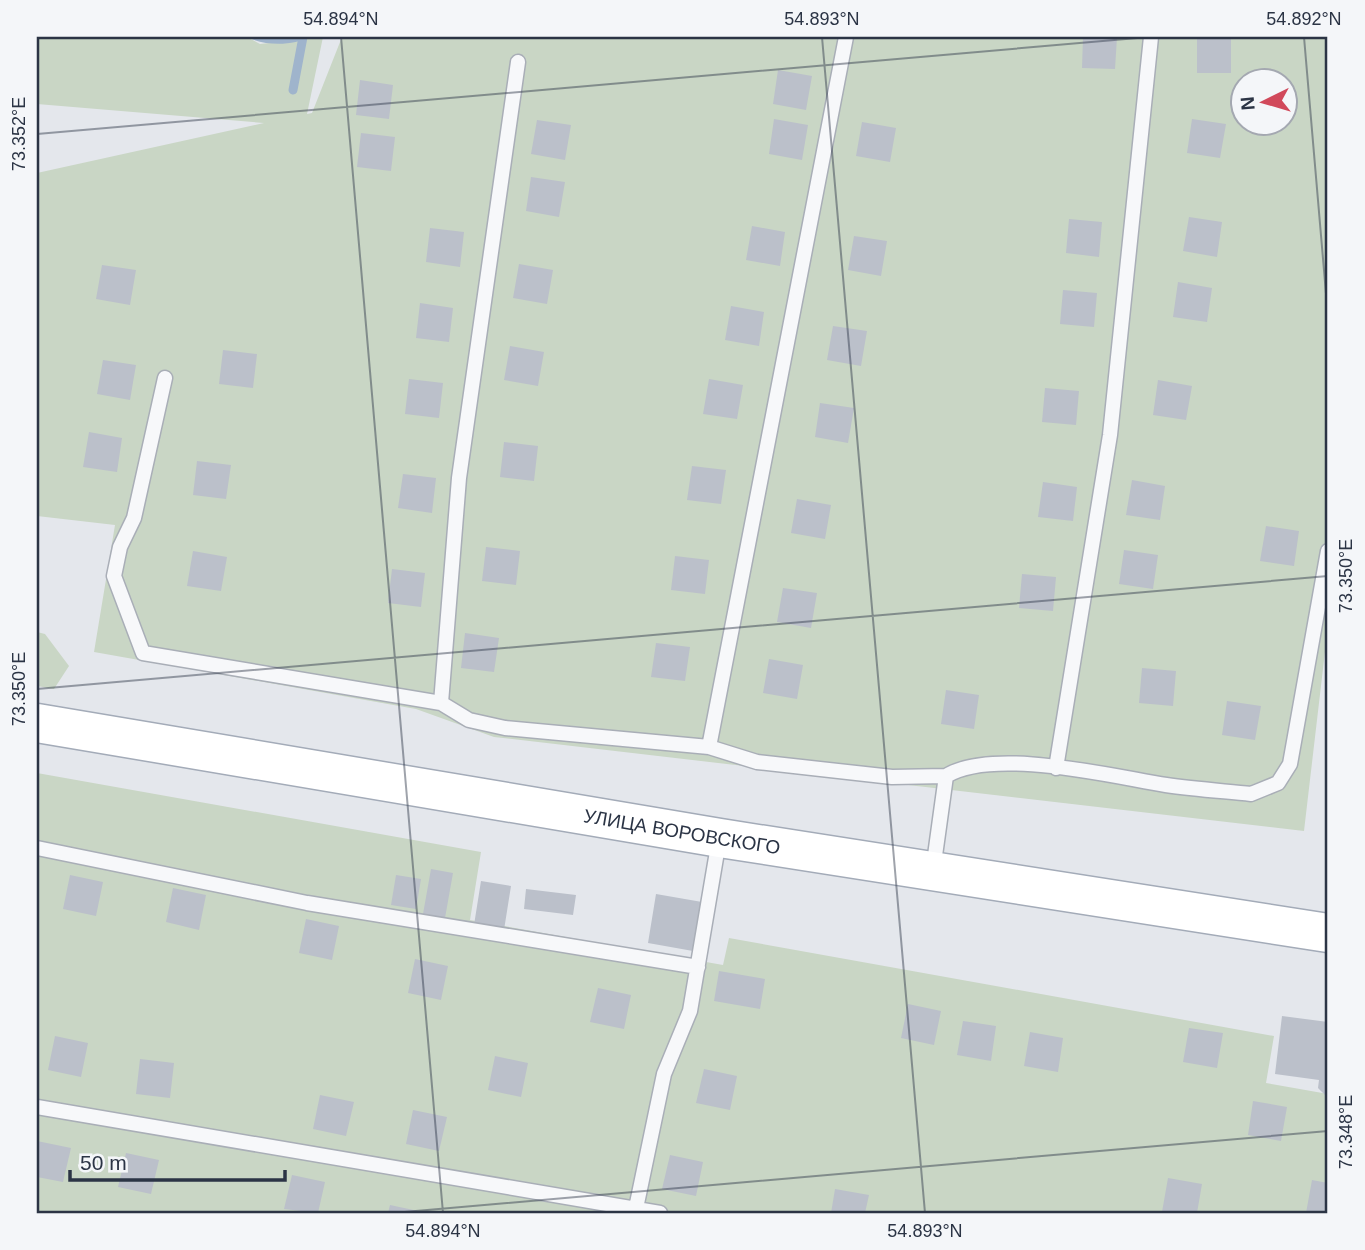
<svg xmlns="http://www.w3.org/2000/svg" width="1365" height="1250" font-family="Arial,sans-serif">
	<style>
		.green { fill: #c9d6c5; fill-rule: evenodd }
		.water { fill: #9fb4cc }
		.lines { fill: none; stroke-linecap: round; stroke-linejoin: round }
		.stream { stroke: #9fb4cc; stroke-width: 9 }
		.building { fill: #bbc0ca }
		.service-casing { stroke: #a9aeb7; stroke-width: 17 }
		.primary-casing { stroke: #a3abb8; stroke-width: 41 }
		.service { stroke: #f7f8fa; stroke-width: 14 }
		.primary { stroke: #fff; stroke-width: 38 }
		.ticks { fill: none; stroke: #2b3445; stroke-width: 2; stroke-opacity: 0.45 }
		.labels { text-anchor: middle; stroke-width: 6; stroke-linejoin: round; paint-order: stroke }
		.street-label { font-size: 19px; fill: #2b3445; stroke: #f4f6f9 }
		.neatline { fill: none; stroke: #2b3445; stroke-width: 2.5 }
		.ticks-label { font-size: 18px; text-anchor: middle; fill: #2b3445 }
	</style>
	<rect width="100%" height="100%" fill="#e4e7ec"/>
	<path class="green" d="M37 37H247L260 44 323 37 307 114 312 113 342 37H1328V626L1304 831 494 737 416 709 94 652 115 525 37 516V173L264 123 37 104ZM1242 80H1284V122H1242Z
		M37 632 45 634 69 666 54 689 37 686Z
		M37 773 481 852 470 920 723 965 729 938 1274 1036 1266 1083 1328 1094V1213H37Z"/>
	<path class="water" d="M247 37H311C292 46 265 46 247 37Z"/>
	<g class="lines">
		<path class="stream" d="M293 90 303 37"/>
	</g>
	<path class="building" d="M1083 37H1117L1115 69 1082 68Z
		M1197 38H1231V73H1197Z
		M778 70 812 76 806 110 773 104Z
		M360 80 393 85 389 119 356 115Z
		M774 119 808 125 802 160 769 154Z
		M1192 119 1226 124 1220 158 1187 153Z
		M537 120 571 125 565 160 531 154Z
		M862 122 896 128 890 162 856 156Z
		M361 133 395 137 391 171 357 167Z
		M531 177 565 182 559 217 526 211Z
		M1189 217 1222 222 1217 257 1183 251Z
		M1069 219 1102 222 1099 257 1066 253Z
		M752 226 785 232 780 266 746 260Z
		M430 228 464 232 460 267 426 262Z
		M854 236 887 241 881 276 848 270Z
		M519 264 553 270 547 304 513 298Z
		M102 265 136 270 130 305 96 299Z
		M1178 282 1212 288 1207 322 1173 317Z
		M1063 290 1097 293 1094 327 1060 324Z
		M420 303 453 308 449 342 416 338Z
		M731 306 764 312 759 346 725 340Z
		M833 326 867 331 861 366 827 360Z
		M510 346 544 352 538 386 504 380Z
		M223 350 257 354 253 388 219 384Z
		M103 360 136 365 130 400 97 394Z
		M409 379 443 383 439 418 405 414Z
		M709 379 743 385 737 419 703 414Z
		M1158 380 1192 386 1186 420 1153 415Z
		M1045 388 1079 391 1076 425 1042 422Z
		M820 403 854 408 848 443 815 437Z
		M89 432 122 438 117 472 83 467Z
		M504 442 538 446 534 481 500 477Z
		M197 461 231 465 226 499 193 495Z
		M692 466 726 470 721 504 687 500Z
		M403 474 436 478 432 513 398 508Z
		M1132 480 1165 486 1160 520 1126 515Z
		M1043 482 1077 487 1073 521 1038 517Z
		M797 499 831 505 825 539 791 533Z
		M1266 526 1299 531 1294 566 1260 561Z
		M486 547 520 551 516 585 482 581Z
		M1124 550 1158 555 1153 589 1119 584Z
		M193 551 227 557 221 591 187 586Z
		M675 556 709 560 705 594 671 590Z
		M392 569 425 573 421 607 388 603Z
		M1022 574 1056 577 1053 611 1019 608Z
		M783 588 817 593 811 628 777 622Z
		M465 633 499 638 494 672 461 668Z
		M656 643 690 647 685 681 651 677Z
		M769 659 803 665 797 699 763 693Z
		M1142 668 1176 671 1173 706 1139 703Z
		M946 690 979 695 974 729 941 724Z
		M1227 701 1261 706 1255 740 1222 735Z
		M431 869 453 873 445 918 423 914Z
		M70 875 103 882 96 916 63 909Z
		M396 875 421 879 416 909 391 905Z
		M481 881 511 886 504 930 474 925Z
		M173 888 206 895 199 930 166 922Z
		M526 889 576 895 573 915 524 909Z
		M656 894 702 902 693 951 648 943Z
		M306 919 339 926 332 960 299 953Z
		M415 959 448 966 441 1000 408 993Z
		M719 971 765 979 760 1009 714 1001Z
		M598 988 631 995 624 1029 590 1022Z
		M908 1004 941 1011 934 1045 901 1038Z
		M1282 1016 1328 1022V1098L1318 1088 1319 1080 1275 1074Z
		M963 1021 996 1026 991 1061 957 1055Z
		M1189 1028 1223 1033 1217 1068 1183 1062Z
		M1030 1032 1063 1038 1058 1072 1024 1066Z
		M55 1036 88 1043 81 1077 48 1070Z
		M495 1056 528 1063 521 1097 488 1090Z
		M140 1059 174 1063 170 1098 136 1094Z
		M704 1069 737 1076 730 1110 696 1103Z
		M320 1095 354 1102 346 1136 313 1129Z
		M1253 1101 1287 1107 1281 1141 1248 1135Z
		M413 1110 447 1117 439 1151 406 1144Z
		M37 1141 71 1148 63 1182 37 1177Z
		M126 1153 159 1160 151 1194 118 1187Z
		M670 1155 703 1162 696 1196 662 1189Z
		M292 1175 325 1182 318 1213 284 1209Z
		M1168 1178 1202 1184 1197 1213 1162 1212Z
		M1312 1180 1328 1183V1213H1306Z
		M835 1189 869 1195 865 1213H831Z
		M390 1205 423 1212V1213H388Z"/>
	<g class="lines">
		<defs>
			<path id="service" d="M165 378 134 518 120 547 114 576 143 653 441 703 469 720 505 728 709 747 757 762 892 777 946 776
				M441 703 459 478 518 62
				M709 747 846 37
				M1056 768 1110 435 1151 37
				M37 848 307 903 698 967
				M933 870 946 776C993 747 1110 776 1166 785 1194 789 1222 791 1251 794L1278 783 1290 764 1328 551
				M37 1107 660 1213
				M635 1213 664 1074 690 1011 719 840"/>
			<g id="primary">
				<path id="s1" d="M37 723 720 838 1328 933"/>
			</g>
		</defs>
		<use href="#service" class="service-casing"/>
		<use href="#primary" class="primary-casing"/>
		<use href="#service" class="service"/>
		<use href="#primary" class="primary"/>
	</g>
	<path class="ticks" d="M341 37 443 1213M822 37 925 1213M1304 37 1328 317M37 134 1149 37M37 689 1328 576M393 1213 1328 1131"/>
	<g class="labels">
		<g class="street-label">
			<text dy="7" stroke="none"><textPath href="#s1" startOffset="654">УЛИЦА ВОРОВСКОГО</textPath></text>
		</g>
	</g>
	<rect width="1365" height="1250" fill="none" stroke="#f4f6f9" stroke-width="77"/>
	<g transform="translate(1264 102) rotate(265)"><circle r="33" fill="#f4f6f9" stroke="#a4a8b1" stroke-width="2"/>
	<path d="M0-5L12 26L0 18L-12 26Z" fill="#d1495b"/>
	<text y="-10" font-size="19" font-weight="bold" text-anchor="middle" fill="#2b3445">N</text>
	</g>
	<path d="M70 1170v10h215v-10" fill="none" stroke="#2b3445" stroke-width="3.5"/>
	<text x="80" y="1170" font-size="21" fill="#2b3445" stroke="#f4f6f9" stroke-width="5" paint-order="stroke">50 m</text>
	<rect x="38" y="38" width="1288" height="1174" class="neatline"/>
	<g class="ticks-label">
		<text x="341" y="25">54.894°N</text>
		<text x="822" y="25">54.893°N</text>
		<text x="1304" y="25">54.892°N</text>
		<text transform="translate(19 134) rotate(-90)" y="6">73.352°E</text>
		<text transform="translate(1346 576) rotate(-90)" y="6">73.350°E</text>
		<text transform="translate(19 689) rotate(-90)" y="6">73.350°E</text>
		<text transform="translate(1346 1132) rotate(-90)" y="6">73.348°E</text>
		<text x="443" y="1237">54.894°N</text>
		<text x="925" y="1237">54.893°N</text>
	</g>
</svg>
